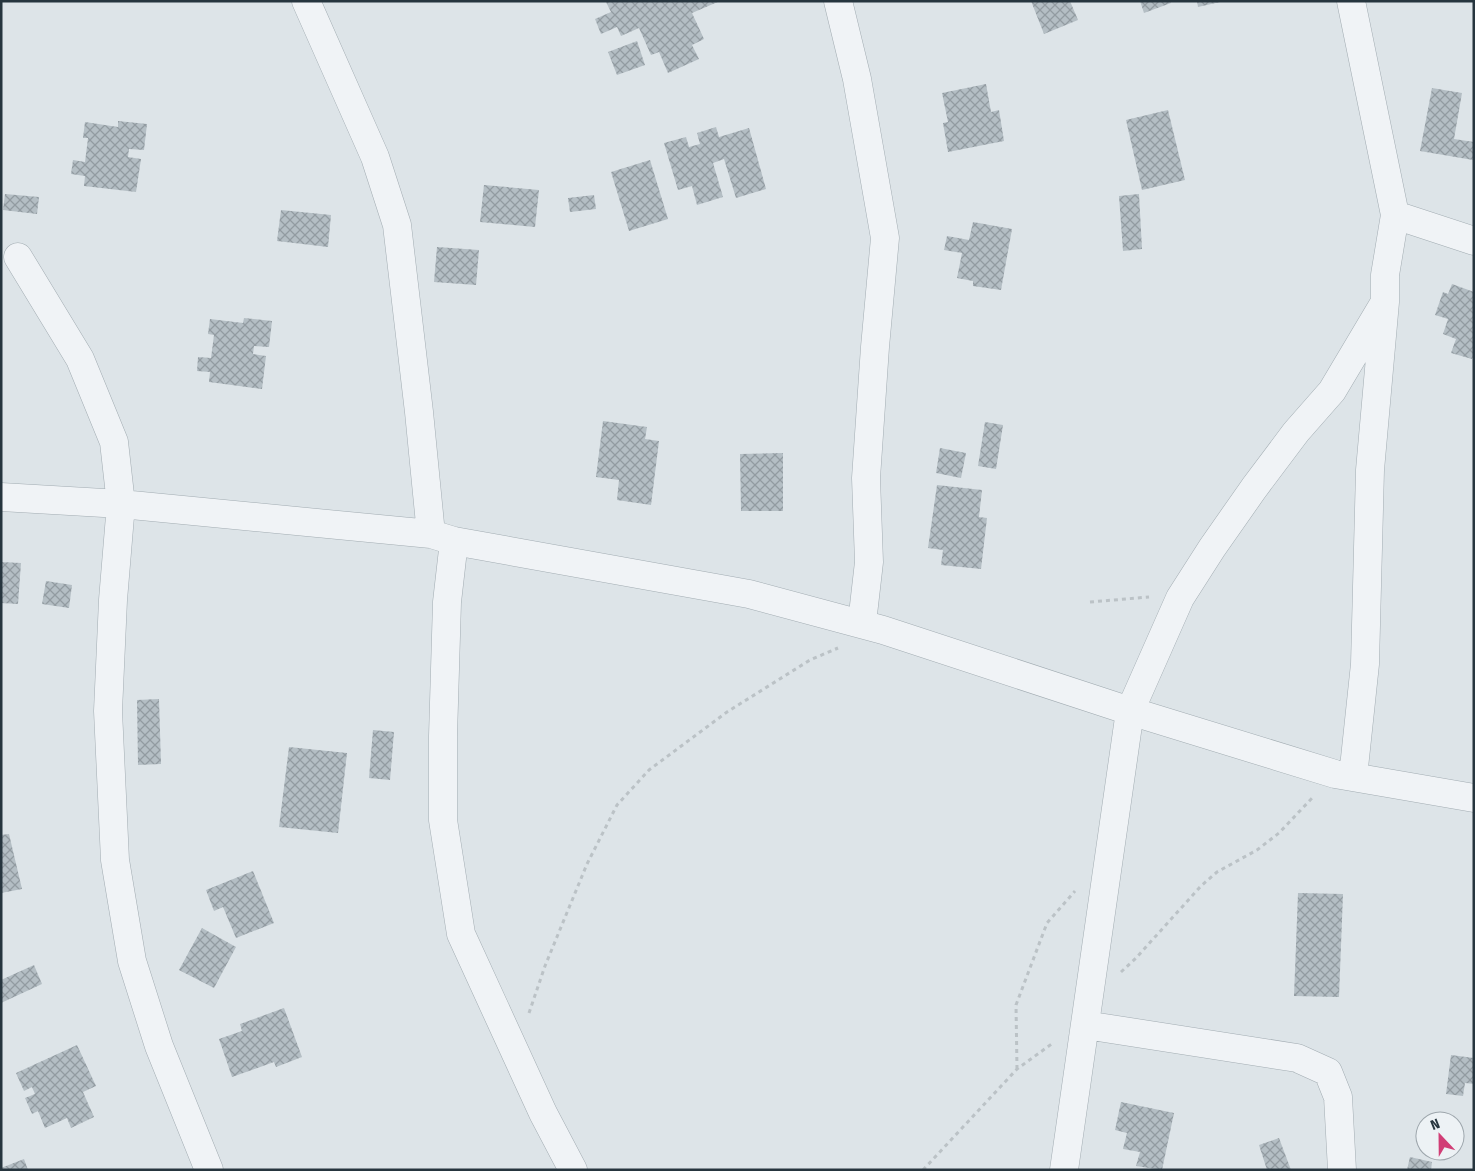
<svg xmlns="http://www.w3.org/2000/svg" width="1475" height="1171" font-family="'Fira Sans Condensed',sans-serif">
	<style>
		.building { fill: url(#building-cross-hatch) }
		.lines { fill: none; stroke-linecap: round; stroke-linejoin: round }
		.minor-casing { stroke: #a2acb2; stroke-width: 29 }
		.path { stroke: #bbc2c6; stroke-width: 3; stroke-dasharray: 4 4; stroke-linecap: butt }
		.minor { stroke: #f0f3f6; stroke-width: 28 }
	</style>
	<defs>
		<pattern id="building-cross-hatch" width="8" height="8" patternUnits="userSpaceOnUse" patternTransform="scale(1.25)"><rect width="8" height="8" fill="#b4bec4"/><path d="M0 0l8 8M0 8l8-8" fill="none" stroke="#929ba1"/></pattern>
	</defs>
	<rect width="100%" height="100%" fill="#dde4e8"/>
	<path class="building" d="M609 1H720L692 13 704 39 692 45 699 59 668 73 659 52 651 55 639 28 621 36 617 27 601 34 595 19 611 12 606 2Z
		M1031 1H1070L1078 20 1044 34Z
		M1140 1H1170L1171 3 1144 13Z
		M1197 1H1220V2L1198 7Z
		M637 41 645 65 617 75 608 52Z
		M986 84 991 112 999 110 1004 141 948 152 943 123 948 122 942 93Z
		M1432 88 1462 93 1454 139 1474 142 1473 160 1420 151Z
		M1168 110 1185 180 1142 190 1126 120Z
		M118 121 147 124 144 150 129 149 128 157 141 159 136 192 84 186 85 176 71 174 73 160 85 162 88 138H83L85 122 118 127Z
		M716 127 719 137 749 128 766 189 736 198 724 159 713 163 723 197 697 205 692 186 678 190 664 143 686 137 689 147 700 144 697 133Z
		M650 160 668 219 629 231 611 172Z
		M484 185 539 190 535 227 480 222Z
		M5 194 39 197 37 214 3 210Z
		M1139 194 1142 249 1123 251 1119 196Z
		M594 195 596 209 570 212 568 198Z
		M281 210 331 215 328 247 277 241Z
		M973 222 1012 229 1001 290 973 286V281L957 278 962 253 944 250 947 236 969 240Z
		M437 247 479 250 476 285 434 282Z
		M1452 284 1474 292V355L1472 359 1451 353 1456 339 1443 334 1448 319 1435 315 1443 292 1448 294Z
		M244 318 272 321 269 347 254 346 253 354 266 356 262 389 209 382 210 372 197 371 198 357 211 358 214 335 208 334 210 319 243 323Z
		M603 421 647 427 645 439 659 441 651 505 617 500 619 480 596 477Z
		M985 422 1003 425 996 469 978 466Z
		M940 448 966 453 961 478 936 473Z
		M783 453V511H741L740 454Z
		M937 485 982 490 979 517 987 518 981 569 941 565 943 550 928 548Z
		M1 562 21 563 18 604 1 603Z
		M46 581 72 585 69 608 42 604Z
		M159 699 161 764 138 765 137 700Z
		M373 730 394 732 390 780 369 778Z
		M289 747 347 753 338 833 279 827Z
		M9 834 22 889 1 893V835Z
		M253 871 274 923 236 938 223 907 214 911 206 890Z
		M1298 893 1343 894 1339 997 1294 996Z
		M202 928 236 947 214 988 179 970Z
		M34 965 42 984 1 1003V980Z
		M284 1008 302 1057 276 1067 274 1062 232 1077 219 1039 242 1031 240 1024Z
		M77 1045 96 1086 83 1092 94 1117 71 1128 67 1118 45 1128 38 1111 32 1114 25 1098 35 1094 32 1087 24 1091 16 1073Z
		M1451 1055 1474 1058V1084L1465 1083 1463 1096 1446 1094Z
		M1121 1102 1174 1113 1162 1170 1136 1166 1140 1152 1123 1149 1127 1133 1115 1130Z
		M1279 1138 1291 1170H1267L1259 1145Z
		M1410 1157 1432 1162 1431 1170H1407Z
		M24 1159 28 1170H1V1168Z"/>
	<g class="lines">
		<defs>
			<path id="minor" d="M306 1 375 157 397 225 419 412 431 534
				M838 1 857 79 885 238 875 347 866 478 869 562 862 623
				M1351 1 1395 215 1385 275V302L1370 470 1365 664 1353 777
				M1395 215 1474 241
				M18 257 80 359 114 442 121 504 113 600 108 711 115 860 132 961 159 1046 209 1170
				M1 497 121 504 431 534 454 541 749 594 883 630 1130 711 1335 774 1474 798
				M454 541 447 602 443 736V820L461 934 543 1113 573 1170
				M1085 1025 1297 1058 1328 1072 1338 1097 1342 1170
				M1064 1170 1130 711 1180 598 1212 548 1254 488 1296 432 1332 391 1385 302"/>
		</defs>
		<use href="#minor" class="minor-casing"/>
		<path class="path" d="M1090 602 1149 597
			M1121 972 1136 958 1201 886 1217 872 1257 850 1279 833 1314 796
			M529 1013 545 966 587 864 617 805 649 770 727 712 810 660 838 648
			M1017 1069 1016 1005 1047 923 1075 891
			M923 1170 1017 1069 1053 1043"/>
		<use href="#minor" class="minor"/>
	</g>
	<rect width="1475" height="1171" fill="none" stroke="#26353e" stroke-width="5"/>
	<g transform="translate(1440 1136) rotate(338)"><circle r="24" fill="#edf2f5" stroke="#9da6ac"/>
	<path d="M0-4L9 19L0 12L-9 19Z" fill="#d13e76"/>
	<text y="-8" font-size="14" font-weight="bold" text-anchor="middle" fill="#26353e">N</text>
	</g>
</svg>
